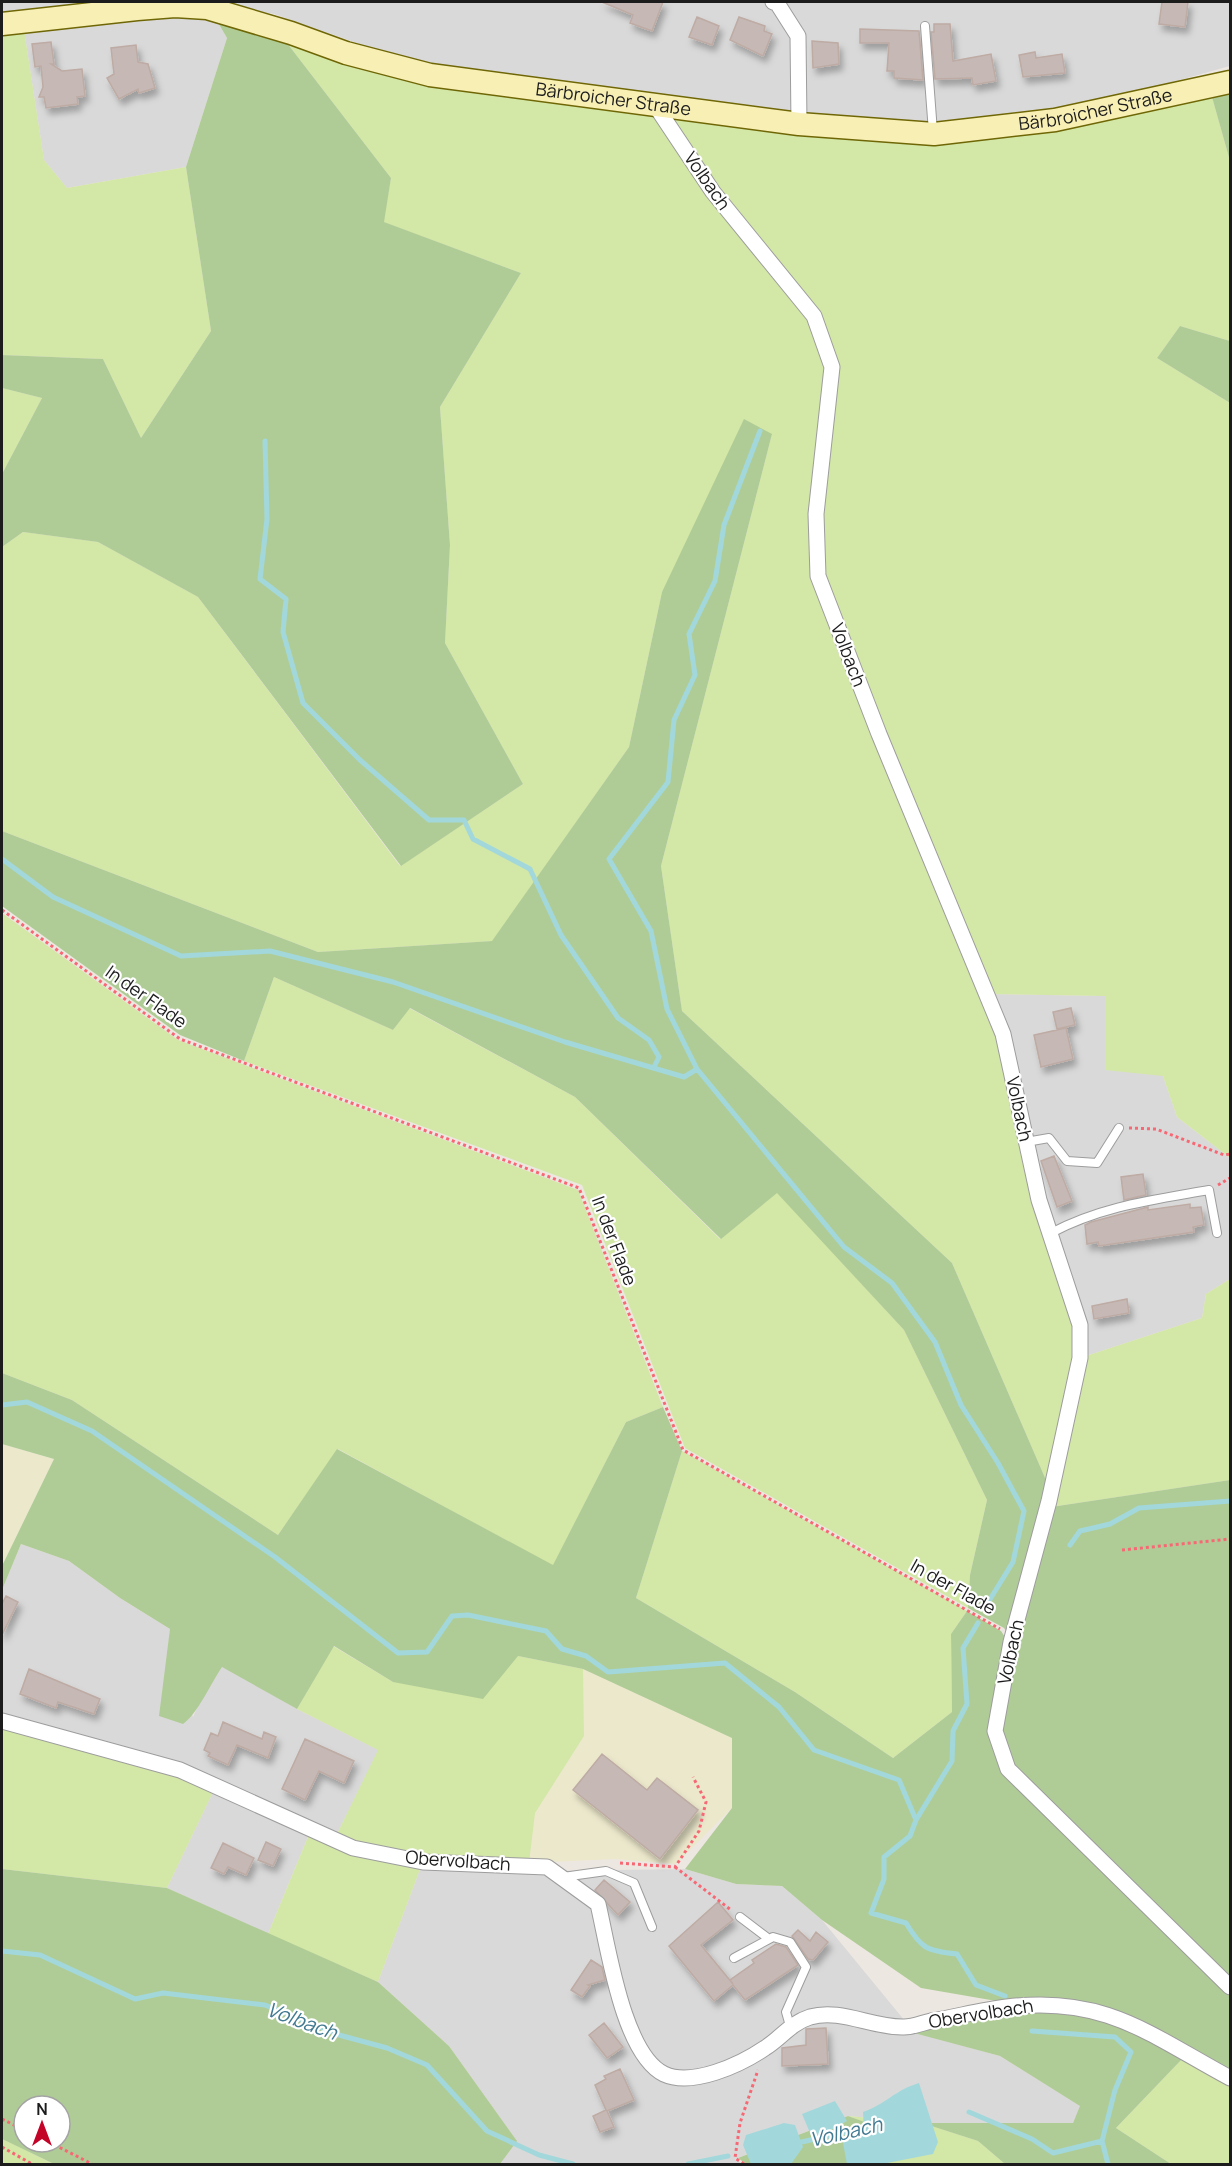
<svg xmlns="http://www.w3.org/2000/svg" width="1232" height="2166" font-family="Manrope,sans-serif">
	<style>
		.residential { fill: #dad9d9 }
		.farmland { fill: #ece8cc }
		.grass { fill: #d3e7a7 }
		.forest { fill: #b0cc96; fill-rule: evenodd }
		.water { fill: #a2d8db }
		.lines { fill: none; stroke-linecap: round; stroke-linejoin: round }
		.stream { stroke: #a2d8db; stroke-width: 5 }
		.building { fill: #c5b8b5; stroke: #beaba4; stroke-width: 1.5; filter: url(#shadow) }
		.lane-casing { stroke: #9d9d9d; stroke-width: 10 }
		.street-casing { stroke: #9d9d9d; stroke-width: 17 }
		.secondary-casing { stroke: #6f6706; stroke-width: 25 }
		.path { stroke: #f76875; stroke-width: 3; stroke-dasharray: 3 3; stroke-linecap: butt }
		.lane { stroke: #fff; stroke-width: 8 }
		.street { stroke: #fff; stroke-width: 15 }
		.secondary { stroke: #f8efb5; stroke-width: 22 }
		.labels { text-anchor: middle; stroke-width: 4.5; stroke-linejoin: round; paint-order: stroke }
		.street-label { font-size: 18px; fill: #1c1c1c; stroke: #fff }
		.water-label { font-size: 20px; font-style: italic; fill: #427a92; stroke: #fff }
	</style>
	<defs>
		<filter id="shadow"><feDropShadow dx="3.5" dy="6" stdDeviation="3" flood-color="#0004"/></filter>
	</defs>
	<rect width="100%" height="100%" fill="#ede7e1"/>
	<path class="residential" d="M2 2H199L2 21Z
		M212 2H1230V66L1054 115 933 130 417 64 274 14Z
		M210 9 227 38 186 167 67 188 44 160 24 30Z
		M989 994 1106 996 1163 1076 1177 1117 1230 1158V1279L1206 1294 1202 1318 1083 1357Z
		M21 1544 69 1561 120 1598 170 1629 193 1717 202 1697 222 1666 297 1709 379 1750 337 1834 2 1718V1590Z
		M215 1788 310 1832 268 1934 167 1888Z
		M422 1864 547 1871 685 1869 736 1884 782 1886 822 1920 914 2032 1000 2056 1081 2106 1073 2123H922L848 2116 735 2159 742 2164H500L516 2140 449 2046 378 1982Z"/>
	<path class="farmland" d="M2 1444 54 1459 2 1566Z
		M583 1669 732 1737V1808L676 1864 615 1859 529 1863 534 1813 584 1736Z"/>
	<path class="grass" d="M270 21 415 75 649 109 810 322 829 369 814 580 999 1034 1076 1327 1074 1358 1049 1487 952 1263 682 1011 661 866 772 434 662 592 629 747 493 941 318 952 2 831V547L23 532 98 542 198 597 400 866 523 784 445 643 450 545 440 407 521 273 383 222 391 178Z
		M24 30 44 160 67 188 186 167 211 331 141 438 103 359 2 355V31Z
		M1210 90 1230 161V341L1180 326 1157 358 1230 403V1158L1177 1117 1163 1076 1105 1070V996L989 994 821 575 819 514 833 403 816 314 656 109 934 139Z
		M2 388 42 398 2 474Z
		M2 913 178 1040 578 1190 663 1407 626 1422 553 1566 338 1449 278 1535 72 1400 2 1373Z
		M274 977 393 1030 409 1008 575 1097 720 1239 777 1192 904 1330 987 1500 970 1575 968 1608 685 1448 582 1185 244 1061Z
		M1230 1279V1480L1051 1507 1083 1357 1202 1318 1206 1294Z
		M682 1451 967 1611 951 1634 952 1712 893 1758 795 1692 636 1598Z
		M333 1646 393 1682 518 1656 583 1669 584 1736 535 1813 529 1863 425 1858 379 1849 337 1834 378 1750 297 1709Z
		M2 1724 215 1788 167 1888 2 1869Z
		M310 1832 422 1864 378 1982 268 1934Z
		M1184 2057 1230 2081V2164H1171L1116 2128Z
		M848 2116 922 2123 978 2141 1005 2164H859L869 2124Z
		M2 2139 54 2164H2Z"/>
	<path class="forest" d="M210 9 270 21 391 178 384 222 521 273 440 407 450 545 445 643 523 784 401 866 198 597 98 542 23 532 2 547V474L42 398 2 388V355L103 359 141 438 211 331 186 167 227 38Z
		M1230 85V161L1210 90Z
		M1180 326 1230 341V403L1157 358Z
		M744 419 772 434 661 866 682 1011 952 1263 1049 1487 1011 1638 1004 1628 968 1608 970 1575 987 1500 904 1330 777 1193 721 1239 575 1097 410 1008 393 1030 274 977 244 1061 180 1035 2 906V831L318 952 492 941 629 747 662 592Z
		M2 1373 72 1400 278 1535 337 1449 553 1565 626 1422 663 1407 682 1451 636 1598 795 1692 893 1758 952 1712 951 1634 967 1611 1001 1631 1009 1643 991 1731 1005 1772 1230 1992V2075L1153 2028 921 1988 822 1920 782 1886 736 1884 685 1869 732 1808V1738L583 1669 518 1656 483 1699 393 1682 334 1646 297 1709 222 1667C211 1683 197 1715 183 1724L159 1716 170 1629 120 1598 69 1561 21 1544 2 1590V1566L54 1459 2 1444Z
		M1230 1480V1984L1010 1768 998 1730 1012 1642 1051 1507Z
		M2 1869 167 1888 378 1982 449 2046 517 2141 500 2164H54L2 2139ZM24 2106H60V2142H24Z
		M1008 2010 1088 2011 1184 2057 1116 2128 1171 2164H1005L978 2141 922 2123H1073L1080 2106 1000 2056 914 2033Z
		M848 2116 870 2124 859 2164H746L738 2158Z"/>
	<path class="water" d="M919 2083 938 2142 933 2154 882 2164H847L843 2143 864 2130 863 2112C886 2104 895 2090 919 2083Z
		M835 2101 847 2121 813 2140 802 2114Z
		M784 2123 795 2125 803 2147 791 2164H751L743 2145 746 2135Z"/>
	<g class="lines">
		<path class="stream" d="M760 431 724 525 715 581 689 634 695 675 674 720 668 782 609 859 651 931 667 1009 697 1069 844 1247 892 1283 935 1342 961 1405 998 1463 1024 1511 1013 1562 984 1609
			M265 441 267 519 260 579 286 599 283 632 303 703 360 760 429 820H464L473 839 530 869 561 935 618 1018 649 1040 659 1057 654 1067
			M2 859 53 897 181 956 270 951 393 982 565 1042 684 1077 697 1069
			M2 1405 27 1402 92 1431 275 1557 398 1653 427 1652 452 1616 468 1615 546 1631 562 1649 586 1656 608 1672 725 1663 779 1707 814 1750 899 1780 916 1820
			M1070 1545 1080 1531 1110 1524 1139 1508 1230 1501
			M978 1623 963 1648 967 1704 953 1731 952 1761 916 1820 910 1836 884 1857V1879L871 1913 906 1923C921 1948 926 1951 957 1954L976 1985 1005 1996
			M2 1951 40 1955 135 1999 163 1993 265 2005 339 2035 387 2048 427 2065 487 2131 539 2155 573 2164
			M1032 2031 1115 2037 1131 2052 1115 2090 1102 2141
			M969 2112 1032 2139 1053 2153 1102 2141 1108 2164
			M797 2143 869 2127
			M688 2164 728 2156"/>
	</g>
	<path class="building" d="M602 2H663L652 31 630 23 633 15Z
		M1162 2H1188L1185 27 1159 24Z
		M697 17 719 26 712 45 689 37Z
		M739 17 765 26 764 31 772 34 763 56 730 40Z
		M934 24H950L953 61 991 54 996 81 973 85 972 78 935 79 931 32H934Z
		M860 29 919 31 923 80 894 78V71H887L889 43H860Z
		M812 41 838 43 839 64 813 68Z
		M51 42 54 64H51L62 71 82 69 85 96 77 97 78 104 46 108 44 97H39L43 87 41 66 35 67 32 44Z
		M136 45 138 62 148 64 155 88 139 93 138 89 119 99 107 78 114 74 111 48Z
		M1035 52 1036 58 1062 54 1065 73 1023 77 1019 55Z
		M1071 1008 1075 1025 1057 1029 1053 1012Z
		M1066 1028 1073 1059 1041 1067 1034 1035Z
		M1054 1156 1072 1201 1057 1207 1041 1161Z
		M1143 1174 1146 1195 1124 1200 1121 1177Z
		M1190 1204V1208L1201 1207 1204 1225 1193 1227 1194 1232 1099 1246 1098 1242 1087 1244 1085 1225 1091 1222 1148 1207V1210Z
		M1127 1299 1129 1313 1094 1319 1092 1306Z
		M6 1596 18 1602 2 1635V1604Z
		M29 1669 100 1699 94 1714 58 1702 56 1708 20 1694Z
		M223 1722 262 1739 264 1732 276 1737 268 1758 237 1745 228 1765 208 1756 210 1753 204 1750 211 1733 218 1736Z
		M305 1739 354 1761 344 1783 319 1771 305 1800 282 1789Z
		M602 1754 647 1790 657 1778 698 1810 660 1859 573 1790Z
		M266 1842 281 1849 273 1866 258 1860Z
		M223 1843 254 1858 246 1875 228 1867 224 1874 211 1868Z
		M604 1880 630 1902 618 1915 595 1890Z
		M718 1902 733 1920 701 1945 733 1984 730 1980 754 1963 752 1960 776 1944 786 1947 798 1965 745 2000 733 1985 714 2001 669 1946Z
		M798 1930 810 1941 816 1932 828 1942 813 1960 808 1959 792 1936Z
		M591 1960 602 1967 605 1980 588 1985 590 1986 582 1997 571 1990Z
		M604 2023 623 2047 607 2058 589 2035Z
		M826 2028 828 2064 782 2066V2048L806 2045V2029Z
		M620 2069 634 2100 607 2111 614 2127 600 2132 593 2116 606 2110 595 2085 606 2079 604 2076Z"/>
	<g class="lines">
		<defs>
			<path id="lane" d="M925 26 933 132
				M1026 1142 1049 1138 1067 1161 1097 1163 1119 1128
				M1051 1233C1102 1206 1153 1200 1209 1190L1217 1233
				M563 1877 606 1871 634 1883 652 1927
				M740 1917 769 1939
				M734 1958 773 1937 790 1942 806 1967 786 2012 790 2026"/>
			<path id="street" d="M773 2 777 3 798 36 799 124
				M655 105 713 192 814 316 832 367 816 514 818 576 879 734 1003 1034 1039 1200 1080 1325V1358L1049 1501 1011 1642 995 1731 1008 1769 1230 1987
				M2 1721 180 1770 353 1848 423 1862 547 1867 598 1904C608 1946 623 2054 664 2074 692 2087 740 2065 765 2048 781 2038 791 2023 810 2017 841 2008 872 2028 904 2027 913 2027 922 2023 931 2021 956 2017 981 2010 1007 2007 1105 1995 1150 2035 1230 2078"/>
			<g id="secondary">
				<path id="s1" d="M2 24 137 9 175 6 207 8 291 33 346 53 430 75 799 124 934 134 1055 120 1230 82"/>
			</g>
		</defs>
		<use href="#lane" class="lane-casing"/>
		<use href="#street" class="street-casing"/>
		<use href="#secondary" class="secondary-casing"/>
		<path class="path" d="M2 910 180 1039 579 1188 683 1450 1000 1629
			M1129 1128 1156 1129 1224 1155 1230 1154
			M1218 1185 1230 1178
			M1122 1550 1230 1539
			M620 1863 675 1867 699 1831 706 1802 693 1777
			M675 1867 731 1910
			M2 2119 24 2130
			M49 2142 92 2164
			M2 2147 32 2164
			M744 2164 735 2158 740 2123 758 2070"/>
		<use href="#lane" class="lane"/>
		<use href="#street" class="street"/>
		<use href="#secondary" class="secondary"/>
	</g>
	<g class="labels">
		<g class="street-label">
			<text dy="6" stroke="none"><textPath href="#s1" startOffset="624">Bärbroicher Straße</textPath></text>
			<text dy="6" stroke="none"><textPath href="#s1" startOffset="1110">Bärbroicher Straße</textPath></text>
			<text transform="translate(707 181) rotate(55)" y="6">Volbach</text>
			<text transform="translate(848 655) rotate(69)" y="6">Volbach</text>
			<text transform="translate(146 997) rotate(35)" y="6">In der Flade</text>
			<text transform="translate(1019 1109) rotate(78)" y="6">Volbach</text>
			<text transform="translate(614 1241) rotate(69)" y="6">In der Flade</text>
			<text transform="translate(953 1587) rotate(29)" y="6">In der Flade</text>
			<text transform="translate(1011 1652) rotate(-78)" y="6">Volbach</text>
			<text transform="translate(458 1861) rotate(4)" y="6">Obervolbach</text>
			<text transform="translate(981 2014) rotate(-9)" y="6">Obervolbach</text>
		</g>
		<g class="water-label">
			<text transform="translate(302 2021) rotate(20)" y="7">Volbach</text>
			<text transform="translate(846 2132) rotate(-13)" y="7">Volbach</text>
		</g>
	</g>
	<rect width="1232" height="2166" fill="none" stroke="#1c1c1c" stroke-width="6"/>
	<g transform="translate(42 2124)"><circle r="28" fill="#ffffff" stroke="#a4a4a4" stroke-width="1.5"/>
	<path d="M0-4.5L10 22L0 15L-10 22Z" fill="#c40328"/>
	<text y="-9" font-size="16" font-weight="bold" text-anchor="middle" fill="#1c1c1c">N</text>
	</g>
</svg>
